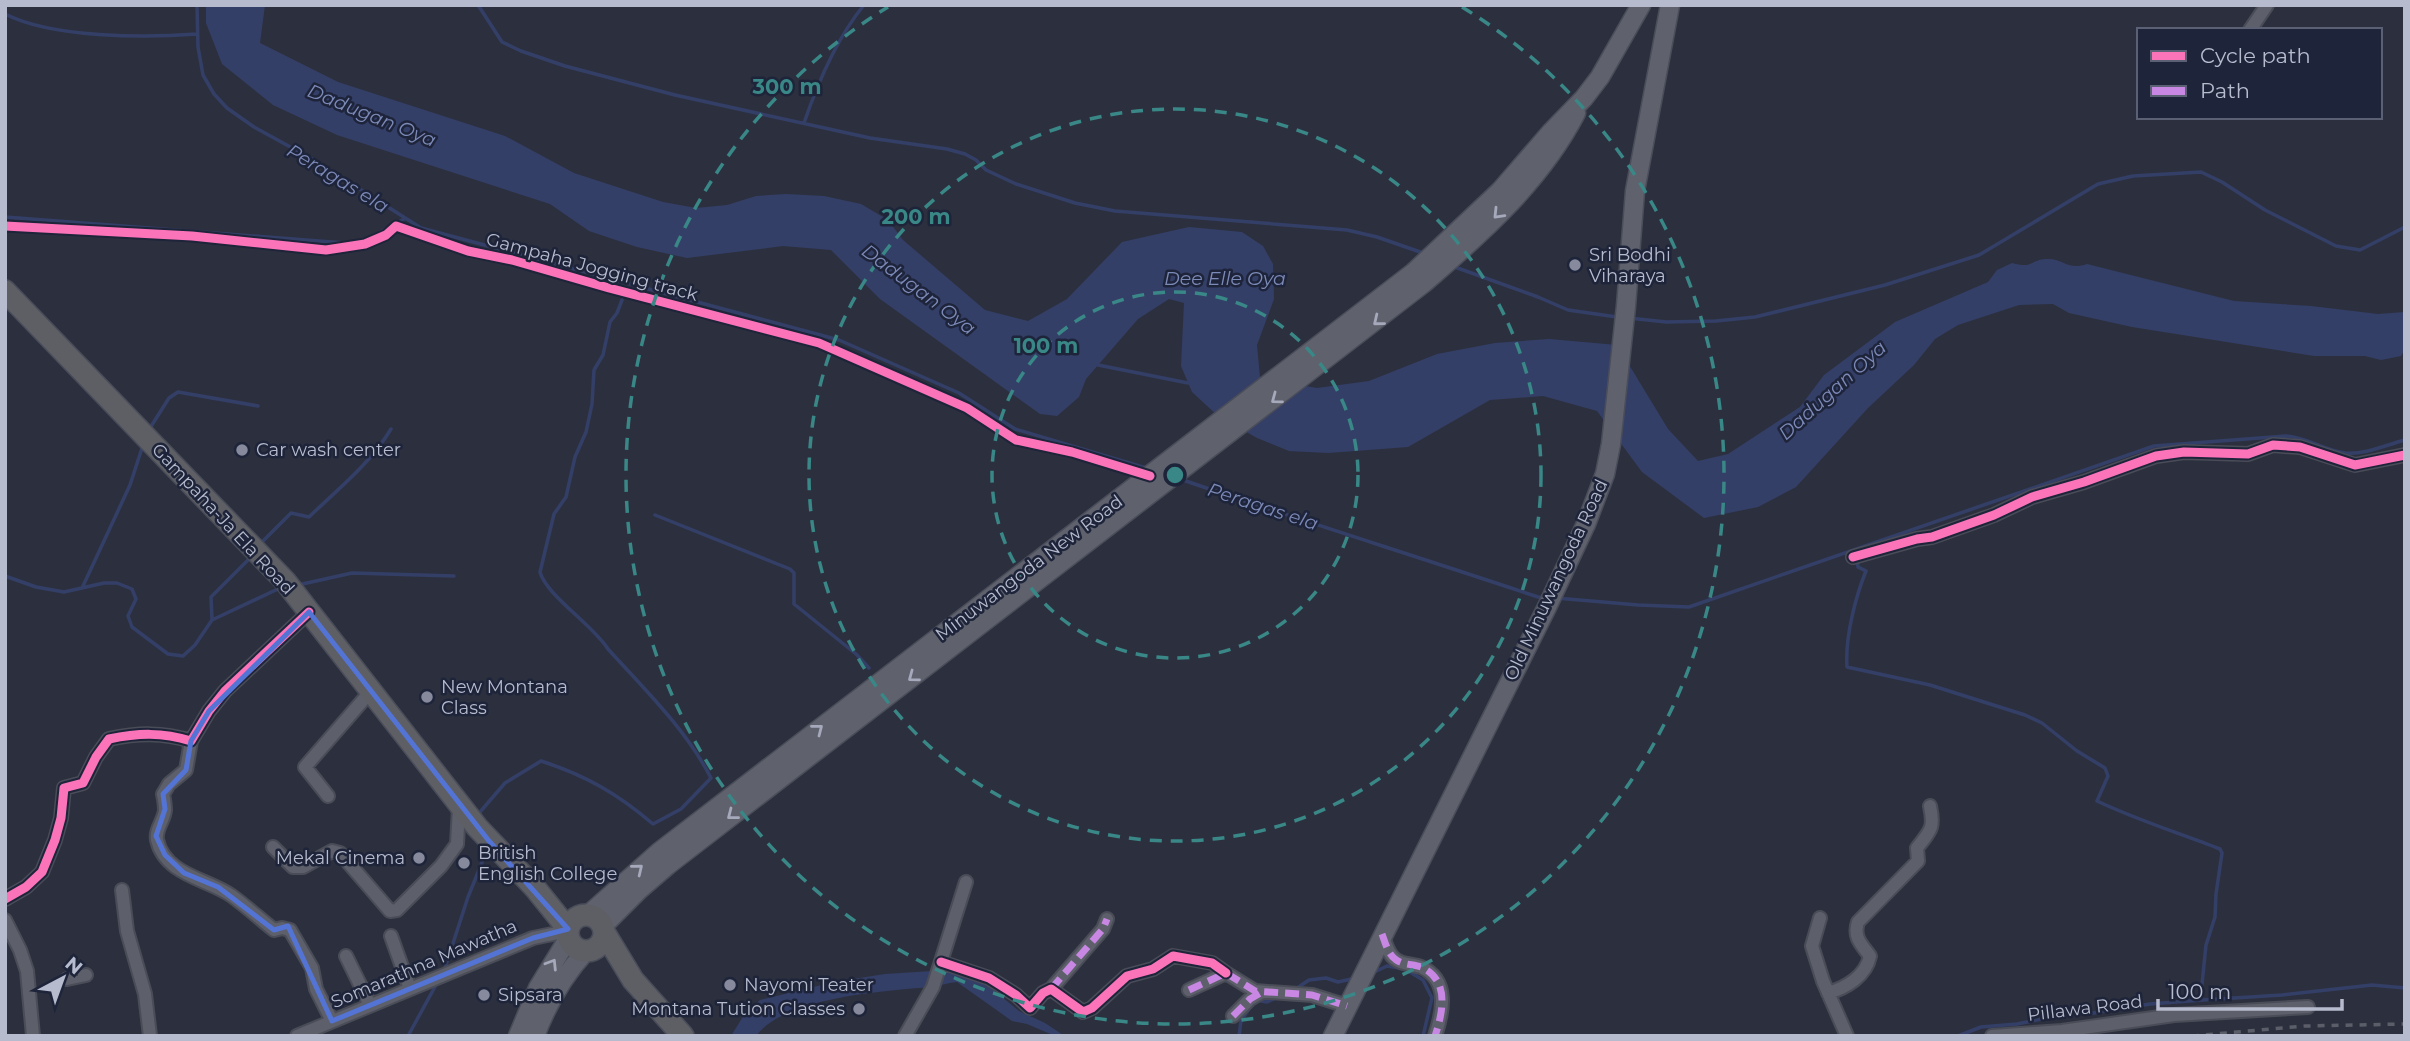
<svg xmlns="http://www.w3.org/2000/svg" width="2410" height="1041" font-family="Montserrat,sans-serif">
	<style>
		.water { fill: #343f68 }
		.lines { fill: none; stroke-linecap: round; stroke-linejoin: round }
		.stream { stroke: #343f68; stroke-width: 3.5 }
		.street-casing { stroke: #4a4d58; stroke-width: 16 }
		.primary-casing { stroke: #4a4d5a; stroke-width: 21 }
		.highway-casing { stroke: #494c59; stroke-width: 24 }
		.street { stroke: #5d606b; stroke-width: 12 }
		.primary { stroke: #5f626d; stroke-width: 18 }
		.highway { stroke: #5e5f65; stroke-width: 21 }
		.rail { stroke: #5b5e69; stroke-width: 3.5; stroke-dasharray: 7 7; stroke-linecap: butt }
		.quiet { stroke: #c787e3; stroke-width: 7; stroke-dasharray: 14 7; stroke-linecap: butt }
		.cycleway-casing { stroke: #1e243a; stroke-width: 13 }
		.cycleway { stroke: #fb73b8; stroke-width: 9 }
		.oneway { stroke: #a5a9bb }
		.marked { fill: none; stroke: #5374d4; stroke-width: 5; stroke-linejoin: round }
		.ring { fill: none; stroke: #398786; stroke-width: 3.5; stroke-dasharray: 12 9 }
		.poi-dot { fill: #868a9c; stroke: #1e243a; stroke-width: 2.5 }
		.labels { text-anchor: middle; stroke-width: 5; stroke-linejoin: round; paint-order: stroke }
		.poi-label { font-size: 18px; fill: #b7bbce; stroke: #1e243a; text-anchor: start }
		.street-label { font-size: 18px; fill: #b7bbce; stroke: #1e243a }
		.water-label { font-size: 19px; font-style: italic; fill: #7c8ab8; stroke: #1e243a }
		.centre { fill: #398786; stroke: #1e243a; stroke-width: 3.5 }
		.ring-label { font-size: 21px; text-anchor: middle; font-weight: bold; fill: #398786; stroke: #1e243a; stroke-width: 5; stroke-linejoin: round; paint-order: stroke }
	</style>
	<rect width="100%" height="100%" fill="#2c303e"/>
	<path class="water" d="M206 5H265L260 43 338 82 505 136 574 173 663 202 696 208 727 205 756 196 786 194 824 196 861 204 888 220 903 240 985 310 1028 321 1067 299 1122 242 1189 227 1242 232 1263 246 1273 264 1274 299 1257 345 1260 378 1317 388 1369 381 1437 354 1495 343 1549 339 1617 345 1668 429 1698 461 1728 454 1800 407 1824 375 1895 322 1988 282 1997 270 2012 263C2033 269 2030 260 2046 259 2063 258 2068 271 2087 264L2234 301 2311 306 2378 314 2405 312V349L2401 356 2381 360 2365 356H2314L2132 327 2069 313 2053 304 2019 305 1958 325 1935 339 1914 365 1868 408 1796 487 1758 507 1704 518 1642 472 1597 411 1543 396 1490 400 1408 447 1328 453 1289 451 1257 438 1218 416 1192 392 1181 366 1184 303 1169 299 1138 319 1086 379 1079 397 1057 416 1040 414 880 299 831 250 783 246 687 258 637 247 589 231 550 204 337 135 273 105 222 64 206 23Z
		M932 971 956 972 983 981 1019 1011 1045 1023 1063 1035 1055 1036 1027 1024 1012 1021 957 982C947 983 939 986 930 987 885 991 784 997 756 1036H731L744 1015 760 1000 834 982 885 974Z"/>
	<g class="lines">
		<path class="stream" d="M197 5 198 47 203 75 214 94 227 108 254 127 314 160 421 228 839 340 959 393 1015 429 1146 468
			M478 5 502 42 521 51 565 66 675 95 870 138 947 149 965 154 976 160 986 170 1016 184 1075 203 1115 211 1347 230 1377 237 1426 254
			M5 14C52 38 145 38 197 34
			M804 123C818 82 836 39 864 5
			M5 217 345 243 364 241 404 219
			M1452 266 1538 297 1568 310 1617 317
			M1629 318 1666 322 1716 321 1755 317 1885 285 1979 255 2098 184 2133 176 2201 172 2222 182 2265 210 2336 246 2360 250 2405 227
			M1098 365 1188 383
			M150 428 169 398 178 392 258 406
			M1180 479C1299 520 1419 557 1538 597L1545 598
			M655 515 790 569 794 573V604L856 654 869 668
			M260 544 291 513 309 517C338 489 370 464 391 429
			M1857 558 1858 567 1866 571C1855 598 1845 638 1847 667L1930 685 2025 715 2042 723 2077 751 2105 768 2108 776 2097 801C2137 820 2179 833 2220 849L2222 853 2216 894 2215 917 2206 945 2201 994 2202 1000 2282 995 2372 985 2405 988
			M5 576 36 587 64 592 104 583H117L132 589 136 599 128 616 132 627 168 654 183 656 195 645 212 620 280 588
			M298 585 352 573 454 576
			M83 586 130 485 143 445
			M1556 598 1638 605 1689 607 2154 446 2286 436C2306 437 2324 450 2345 453 2364 455 2386 445 2405 440
			M212 619 211 597 252 556
			M481 818 480 812 505 783 541 761C585 775 618 794 653 824L681 809 711 778C685 728 645 690 608 649 593 625 546 595 540 572L554 514 566 497 575 457 586 432 592 404 594 370 603 355 610 322 617 313 622 300
			M444 971 468 897 487 850
			M1370 974 1387 966 1405 969 1423 980 1432 998 1423 1036
			M1294 990 1309 980 1326 978 1338 982 1356 978
			M1255 1000 1267 1002 1278 997
			M408 1036 437 983
			M1239 1036 1241 1021 1251 1006
			M1958 1036 1981 1027 2017 1024 2077 1012 2087 1014 2150 1004 2202 1000"/>
		<defs>
			<path id="street" d="M2250 30 2267 5
				M1853 557 1917 539 1932 537 1994 515 2032 497 2084 482 2156 456 2184 452 2248 454 2273 445 2300 447 2355 465 2405 455
				M191 741 186 770 169 784 163 794C164 799 165 805 165 810 164 821 155 829 157 840 165 875 208 879 232 896 247 907 260 919 274 930L282 928 290 930 312 968 316 989 332 1021
				M328 796 305 767 371 691
				M273 847 293 867H303L332 851 340 853 390 911 397 910 441 866 457 844 459 808
				M122 890 127 931 145 994 150 1036
				M5 899 26 887 42 872 55 840 61 818 64 788 83 783 96 757 109 739C138 733 162 732 191 741L209 711 225 691 309 612
				M1820 918 1812 946 1823 981 1847 1036
				M5 920 20 950 27 971 33 1036
				M1382 934C1385 942 1388 954 1395 959 1402 965 1413 964 1421 967 1450 980 1443 1012 1435 1036
				M391 936 410 989
				M346 956 370 1005
				M941 962 989 978 1016 995 1030 1008 1043 993 1051 989 1083 1012 1092 1008 1127 976 1153 969 1173 956 1212 963 1226 973
				M67 979 86 975
				M1051 989 1103 929 1107 919
				M1189 990 1226 973 1255 991 1312 995 1347 1006
				M1828 993C1846 988 1866 976 1870 956 1861 944 1853 937 1858 922L1918 861 1917 848C1930 831 1935 829 1930 806
				M1233 1016 1250 999 1262 992
				M297 1036 533 938 567 931
				M905 1036 933 987 966 882
				M1992 1036 2062 1031 2174 1015 2308 1007"/>
			<path id="primary" d="M588 915 659 852 1414 272 1500 191 1551 132 1584 98 1600 77 1641 5
				M603 926 639 890 668 865 1424 283C1481 234 1541 181 1576 113
				M518 1036 538 988 568 939
				M535 1036C547 1004 563 976 586 951
				M1333 1036 1547 607 1586 524 1605 474 1611 444 1626 306 1635 191 1670 5"/>
			<path id="highway" d="M5 291 285 581 477 827 535 888 568 929
				M568 933a18 18 0 1 1 36 0a18 18 0 1 1-36 0Z
				M604 932 633 980 683 1036"/>
		</defs>
		<use href="#street" class="street-casing"/>
		<use href="#primary" class="primary-casing"/>
		<use href="#highway" class="highway-casing"/>
		<use href="#street" class="street"/>
		<use href="#primary" class="primary"/>
		<use href="#highway" class="highway"/>
		<path class="rail" d="M2192 1036 2305 1026 2405 1024"/>
		<path class="quiet" d="M1382 934C1385 942 1388 954 1395 959 1402 965 1413 964 1421 967 1450 980 1443 1012 1435 1036
			M1051 989 1103 929 1107 919
			M1189 990 1226 973 1255 991 1312 995 1347 1006
			M1233 1016 1250 999 1262 992"/>
		<defs>
			<path id="cycleway" d="M5 226 192 236 326 250 365 244 386 235 396 226 468 251 512 260 609 288 819 343 967 408 1016 440 1072 452 1150 476
				M1853 557 1917 539 1932 537 1994 515 2032 497 2084 482 2156 456 2184 452 2248 454 2273 445 2300 447 2355 465 2405 455
				M5 899 26 887 42 872 55 840 61 818 64 788 83 783 96 757 109 739C138 733 162 732 191 741L209 711 225 691 309 612
				M941 962 989 978 1016 995 1030 1008 1043 993 1051 989 1083 1012 1092 1008 1127 976 1153 969 1173 956 1212 963 1226 973"/>
		</defs>
		<use href="#cycleway" class="cycleway-casing"/>
		<use href="#cycleway" class="cycleway"/>
	</g>
	<defs><path id="oneway-chevron" d="M-2-3.5L2.5 0L-2 3.5" fill="none" stroke-width="1.6" stroke-linecap="round" stroke-linejoin="round" transform="scale(1.75)"/></defs>
	<g class="oneway">
		<use href="#oneway-chevron" transform="translate(1498 214) rotate(134)"/>
		<use href="#oneway-chevron" transform="translate(1378 321) rotate(141)"/>
		<use href="#oneway-chevron" transform="translate(1276 399) rotate(143)"/>
		<use href="#oneway-chevron" transform="translate(913 677) rotate(143)"/>
		<use href="#oneway-chevron" transform="translate(818 729) rotate(-38)"/>
		<use href="#oneway-chevron" transform="translate(732 815) rotate(142)"/>
		<use href="#oneway-chevron" transform="translate(638 869) rotate(-39)"/>
		<use href="#oneway-chevron" transform="translate(552 964) rotate(-58)"/>
	</g>
	<path class="marked" d="M309 612 489 841 568 929 533 938 332 1021 288 926 274 930 218 887 184 873 165 855 156 836 165 809 163 794 186 770 191 741 209 711Z"/>
	<g class="ring">
		<circle cx="1175" cy="475" r="183"/>
		<circle cx="1175" cy="475" r="366"/>
		<path d="M1462 7A549 549 0 1 1 888 7"/>
	</g>
	<g class="poi-dot">
		<circle cx="1575" cy="265" r="7"/>
		<circle cx="242" cy="450" r="7"/>
		<circle cx="427" cy="697" r="7"/>
		<circle cx="419" cy="858" r="7"/>
		<circle cx="464" cy="863" r="7"/>
		<circle cx="730" cy="985" r="7"/>
		<circle cx="484" cy="995" r="7"/>
		<circle cx="859" cy="1009" r="7"/>
	</g>
	<g class="labels">
		<g class="poi-label">
			<text x="1589" y="261">Sri Bodhi<tspan x="1589" dy="21">Viharaya</tspan></text>
			<text x="256" y="456">Car wash center</text>
			<text x="441" y="693">New Montana<tspan x="441" dy="21">Class</tspan></text>
			<text x="478" y="859">British<tspan x="478" dy="21">English College</tspan></text>
			<text x="405" y="864" text-anchor="end">Mekal Cinema</text>
			<text x="744" y="991">Nayomi Teater</text>
			<text x="498" y="1001">Sipsara</text>
			<text x="845" y="1015" text-anchor="end">Montana Tution Classes</text>
		</g>
		<g class="street-label">
			<text transform="translate(592 267) rotate(15)" y="6">Gampaha Jogging track</text>
			<text transform="translate(223 519) rotate(47)" y="6">Gampaha-Ja Ela Road</text>
			<text transform="translate(1029 568) rotate(-37)" y="6">Minuwangoda New Road</text>
			<text transform="translate(1556 580) rotate(-65)" y="6">Old Minuwangoda Road</text>
			<text transform="translate(424 964) rotate(-23)" y="6">Somarathna Mawatha</text>
			<text transform="translate(2085 1008) rotate(-7)" y="6">Pillawa Road</text>
		</g>
		<g class="water-label">
			<text transform="translate(372 115) rotate(22)" y="7">Dadugan Oya</text>
			<text transform="translate(338 178) rotate(31)" y="7">Peragas ela</text>
			<text x="1225" y="285">Dee Elle Oya</text>
			<text transform="translate(919 289) rotate(37)" y="7">Dadugan Oya</text>
			<text transform="translate(1832 390) rotate(-42)" y="7">Dadugan Oya</text>
			<text transform="translate(1263 506) rotate(18)" y="7">Peragas ela</text>
		</g>
	</g>
	<circle cx="1175" cy="475" r="10" class="centre"/>
	<g class="ring-label">
		<text x="787" y="94">300 m</text>
		<text x="916" y="224">200 m</text>
		<text x="1046" y="353">100 m</text>
	</g>
	<rect width="2410" height="1041" fill="none" stroke="#b7bbce" stroke-width="14"/>
	<rect x="2137" y="28" width="245" height="91" fill="#1e243a" stroke="#5b6075" stroke-width="2"/>
	<rect x="2151" y="51" width="35" height="10" fill="#fb73b8" stroke="#5b6075" stroke-width="2"/>
	<text x="2200" y="63" font-size="21" fill="#b7bbce">Cycle path</text>
	<rect x="2151" y="86" width="35" height="10" fill="#c787e3" stroke="#5b6075" stroke-width="2"/>
	<text x="2200" y="98" font-size="21" fill="#b7bbce">Path</text>
	<g transform="translate(63 978) rotate(41)" stroke="#1e243a" stroke-width="5" paint-order="stroke">
	<path d="M0-5L12 26L0 18L-12 26Z" fill="#b7bbce"/>
	<text y="-10" font-size="19" font-weight="bold" text-anchor="middle" fill="#b7bbce">N</text>
	</g>
	<path d="M2158 999v10h184v-10" fill="none" stroke="#b7bbce" stroke-width="3.5"/>
	<text x="2168" y="999" font-size="21" fill="#b7bbce" stroke="#1e243a" stroke-width="5" paint-order="stroke">100 m</text>
</svg>
